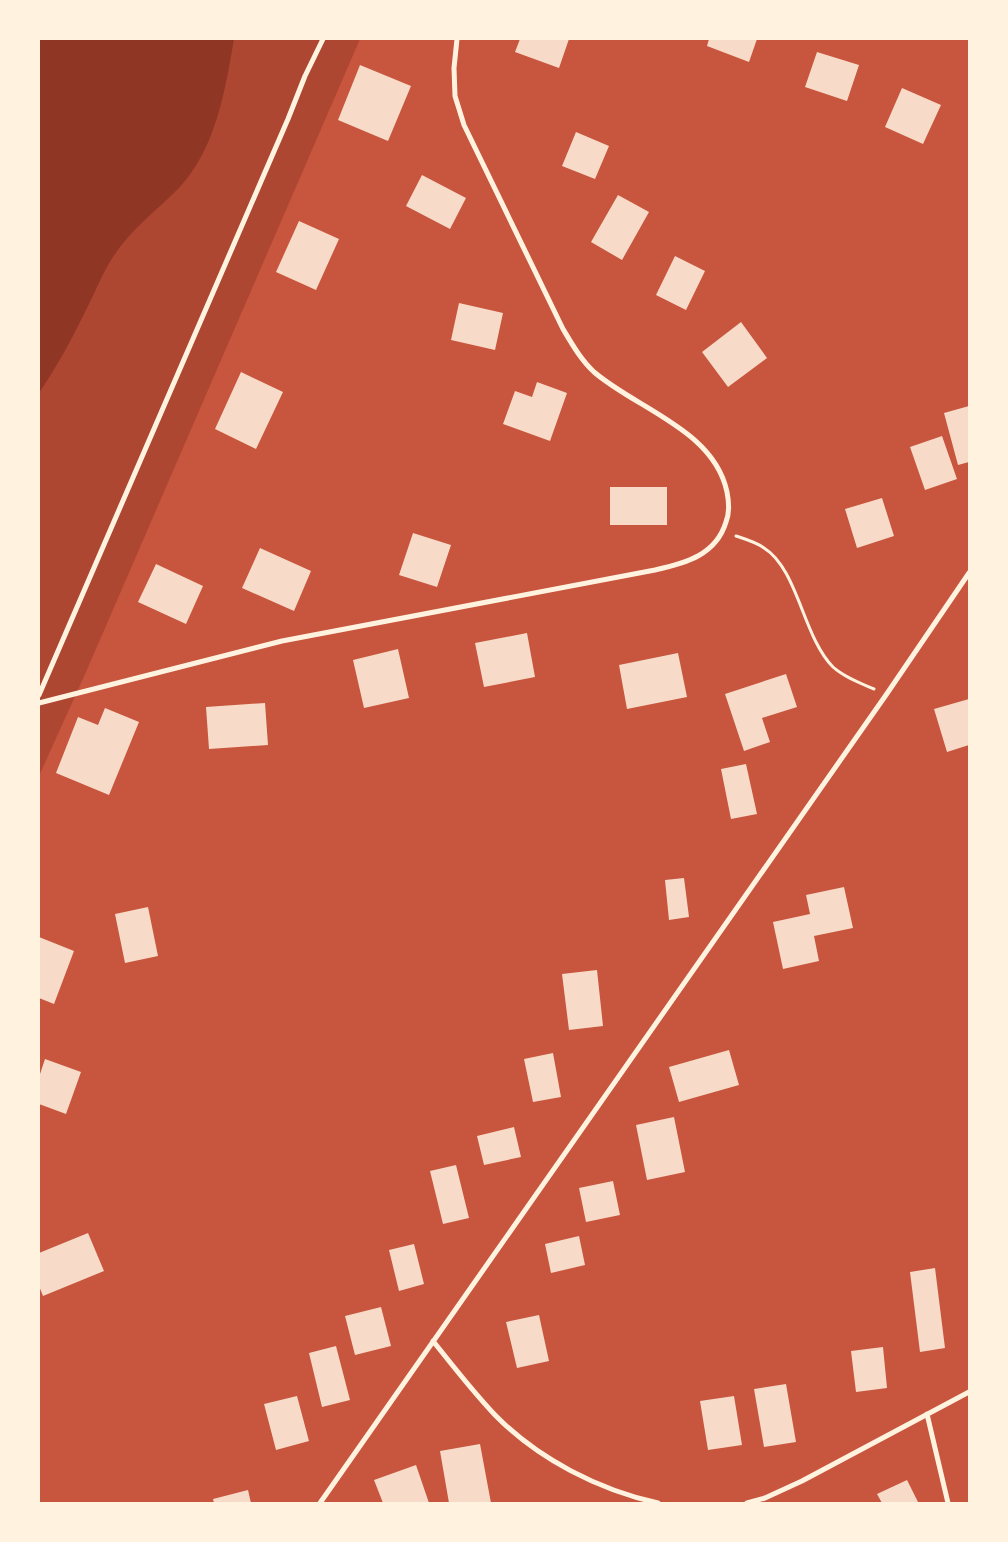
<svg xmlns="http://www.w3.org/2000/svg" width="1008" height="1542" font-family="'Source Sans 3',sans-serif">
	<style>
		.green { fill: #ae4732 }
		.water { fill: #8f3625 }
		.building { fill: #f7dbc8 }
		.lines { fill: none; stroke-linecap: round; stroke-linejoin: round }
		.path { stroke: #fff3e0; stroke-width: 3 }
		.minor { stroke: #fff3e0; stroke-width: 5 }
	</style>
	<rect width="100%" height="100%" fill="#c8553d"/>
	<path class="green" d="M39 39H360L86 672 39 776Z"/>
	<path class="water" d="M39 39H234C225 91 216 149 178 189 156 211 130 230 113 257 103 272 97 288 89 304 74 335 58 365 39 393Z"/>
	<path class="building" d="M520 39H569L559 68 515 52Z
		M709 39H757L749 62 707 46Z
		M817 52 859 65 847 101 805 87Z
		M360 65 411 86 388 141 338 120Z
		M902 88 941 105 923 144 885 127Z
		M576 132 609 146 595 179 562 166Z
		M422 175 466 198 450 229 406 206Z
		M618 195 649 212 622 260 591 242Z
		M299 221 339 239 316 290 276 272Z
		M675 256 705 271 686 310 656 295Z
		M459 303 503 313 495 350 451 340Z
		M741 322 767 358 728 387 702 352Z
		M241 372 283 392 256 449 215 429Z
		M537 382 567 393 550 441 503 424 515 391 532 397Z
		M969 406V462L958 465 944 413Z
		M942 436 957 479 925 490 910 447Z
		M610 487H667V525H610Z
		M882 498 894 536 857 548 845 509Z
		M413 533 451 545 437 587 399 575Z
		M260 548 311 571 294 611 242 588Z
		M156 564 203 586 186 624 138 602Z
		M527 633 535 677 484 687 475 643Z
		M398 649 409 698 364 708 353 660Z
		M678 653 687 697 627 709 619 665Z
		M786 674 797 707 762 718 770 742 744 751 725 694Z
		M969 699V745L947 752 934 709Z
		M265 703 268 745 209 749 206 707Z
		M105 708 139 722 109 795 56 773 78 717 98 725Z
		M746 764 757 814 731 819 721 769Z
		M684 878 689 917 669 920 665 880Z
		M844 887 853 928 814 936 819 961 783 969 773 922 810 914 806 895Z
		M148 907 158 956 125 963 115 914Z
		M39 937 74 951 54 1004 39 998Z
		M597 970 603 1026 569 1030 562 974Z
		M729 1050 739 1085 679 1102 669 1067Z
		M553 1053 561 1097 533 1102 524 1059Z
		M45 1059 81 1072 66 1114 39 1104V1077Z
		M674 1117 685 1172 647 1180 636 1125Z
		M514 1127 521 1157 484 1165 477 1136Z
		M456 1165 469 1218 443 1224 430 1171Z
		M613 1181 620 1215 586 1222 579 1188Z
		M88 1233 104 1271 43 1296 39 1286V1253Z
		M579 1236 585 1265 551 1273 545 1244Z
		M414 1244 424 1284 399 1291 389 1250Z
		M935 1268 945 1348 920 1352 910 1272Z
		M381 1307 391 1346 355 1355 345 1316Z
		M539 1315 549 1361 517 1368 506 1322Z
		M336 1346 350 1400 322 1407 309 1353Z
		M883 1347 887 1388 856 1392 851 1351Z
		M786 1384 796 1442 764 1447 754 1389Z
		M297 1396 309 1441 276 1450 264 1404Z
		M734 1396 742 1445 708 1450 700 1401Z
		M480 1444 491 1503H449L440 1451Z
		M416 1465 429 1503H383L374 1480Z
		M907 1480 918 1502 882 1503 877 1494Z
		M248 1490 251 1503H214L213 1499Z"/>
	<g class="lines">
		<path class="path" d="M736 536C745 539 756 542 764 548 798 569 803 637 833 667 844 677 860 683 874 689"/>
		<path class="minor" d="M39 695 288 119 305 76 323 39
			M39 703 282 641 655 570C686 563 716 555 726 522 730 512 729 502 727 492 714 430 637 409 594 372 581 360 572 344 563 329L464 125 455 96 454 68 457 39
			M433 1341C453 1366 473 1392 495 1415 538 1459 599 1490 658 1503
			M927 1414 948 1503
			M320 1503 886 695 969 573
			M747 1503 765 1498 802 1481 969 1392"/>
	</g>
	<rect width="1008" height="1542" fill="none" stroke="#fff3e0" stroke-width="80"/>
</svg>
